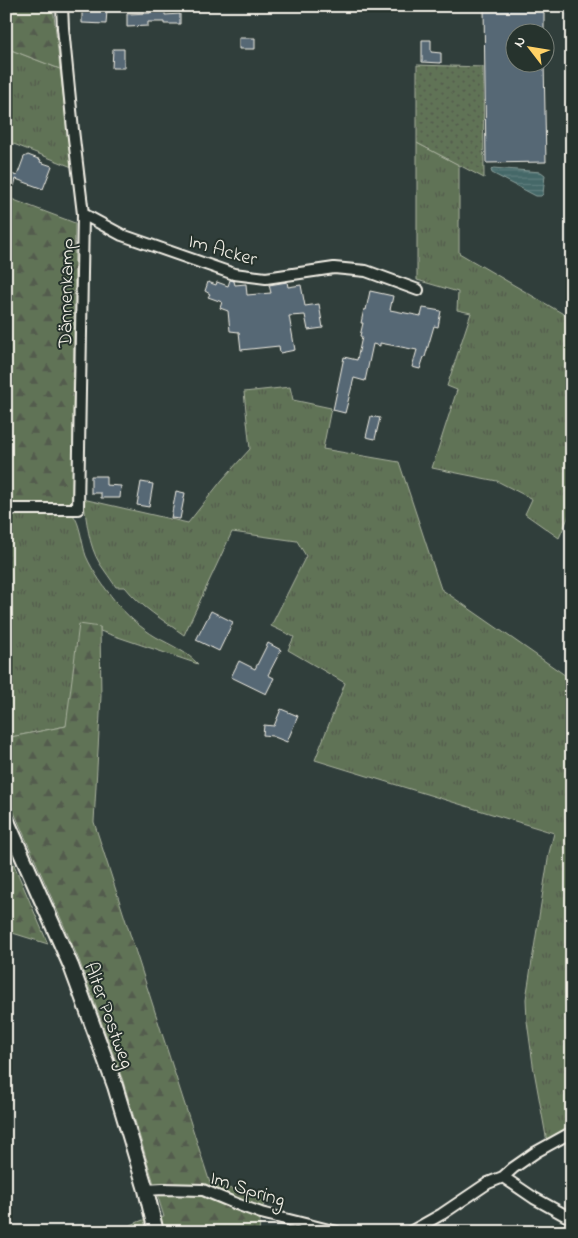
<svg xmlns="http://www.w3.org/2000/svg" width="578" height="1238" font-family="'Indie Flower',sans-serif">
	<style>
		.grass { fill: url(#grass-tufts); stroke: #aab29f }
		.forest { fill: url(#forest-firs); stroke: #aab29f }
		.garden { fill: url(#garden-dots); stroke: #aab29f }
		.water { fill: url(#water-rules); stroke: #8a9f9b }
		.building { fill: #576874; stroke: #f4f1e8 }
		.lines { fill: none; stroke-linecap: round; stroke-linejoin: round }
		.street-casing { stroke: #f4f1e8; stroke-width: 14 }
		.secondary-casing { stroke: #f4f1e8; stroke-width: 18 }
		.street { stroke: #26332d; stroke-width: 10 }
		.secondary { stroke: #26332d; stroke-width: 14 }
		.labels { text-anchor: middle; stroke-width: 4; stroke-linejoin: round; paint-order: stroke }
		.street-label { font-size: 20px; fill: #f4f1e8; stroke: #26332d }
	</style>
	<defs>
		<pattern id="grass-tufts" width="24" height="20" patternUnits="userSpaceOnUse" patternTransform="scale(1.25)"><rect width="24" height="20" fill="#607356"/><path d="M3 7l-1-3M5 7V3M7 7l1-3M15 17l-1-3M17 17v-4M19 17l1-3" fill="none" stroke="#535b4d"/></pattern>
		<pattern id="forest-firs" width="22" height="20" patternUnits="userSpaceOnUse" patternTransform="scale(1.25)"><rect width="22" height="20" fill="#607356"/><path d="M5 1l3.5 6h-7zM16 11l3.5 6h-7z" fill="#535b4d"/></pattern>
		<pattern id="garden-dots" width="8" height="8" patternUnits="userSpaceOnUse" patternTransform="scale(1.25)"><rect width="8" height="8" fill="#607356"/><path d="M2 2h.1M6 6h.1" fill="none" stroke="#535b4d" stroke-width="1.8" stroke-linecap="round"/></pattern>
		<pattern id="water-rules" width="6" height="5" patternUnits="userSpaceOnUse" patternTransform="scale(1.25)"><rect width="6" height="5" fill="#446868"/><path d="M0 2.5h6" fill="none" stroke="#607e7e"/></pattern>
	</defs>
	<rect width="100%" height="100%" fill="#303e3b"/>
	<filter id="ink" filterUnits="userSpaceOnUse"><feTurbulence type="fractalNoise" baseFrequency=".02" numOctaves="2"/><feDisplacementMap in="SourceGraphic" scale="10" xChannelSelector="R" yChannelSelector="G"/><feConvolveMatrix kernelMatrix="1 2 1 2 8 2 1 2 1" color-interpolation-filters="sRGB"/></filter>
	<g filter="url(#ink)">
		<path class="grass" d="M6 48 60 69 72 167 6 141Z
			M417 143 459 165V253L572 319V509L559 538 525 514 532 499 497 481 432 468 457 390 447 386 471 313 457 310 458 292 417 280Z
			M290 387 293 400 331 408 323 449 399 462 441 589 572 680V1128L547 1142 533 1065 527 1021 526 999 549 853 554 833 315 760 345 683 288 650 294 637 271 626 306 556 297 541 232 532 184 635C163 620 141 607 125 587H116C111 579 105 572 100 564 88 545 87 520 83 499L188 523 222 480 250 449 244 392Z
			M6 515H73C80 522 82 545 86 556 93 572 104 587 115 601 126 615 141 628 156 637 171 645 187 652 198 664L100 631V627L66 726 6 738Z"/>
		<path class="forest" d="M6 6H53L60 69 6 48Z
			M6 197 75 223 72 505H6Z
			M79 624 100 627 101 696 94 822 211 1186 267 1193 261 1213 259 1232H114L143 1220 164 1217 123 1081 79 960 6 794V738L66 726Z
			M6 846 48 944 6 931Z"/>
		<path class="garden" d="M417 65 483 67 484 178 417 143Z"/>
		<path class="water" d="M493 168 541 172 545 175 543 194 541 196H536L492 173 491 170Z"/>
		<path class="building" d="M82 6H95V10H107L106 24 82 23Z
			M150 6H165V15L180 14V24H164V22H148V26L127 27V14L150 13Z
			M484 6H544V32H516V62H544L546 162 486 163Z
			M239 38H255V49H239Z
			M422 40H431V52L441 53V63L422 62Z
			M113 49H124V68H112Z
			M28 155 41 160 40 162 52 166 43 189 16 179 14 186 6 183V172L17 176 24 157Z
			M230 280 234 281 235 285 246 284 247 295 271 293 269 285 287 282 288 287 301 285 305 306 319 304 323 328 308 330 305 315 289 316 295 350 280 353 279 346 241 350 239 332 230 331 228 311 220 308 222 302 208 297 210 294 205 291 208 282 216 285 217 282 228 286Z
			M370 291 393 296 390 310 421 316 423 308 441 311 438 327 434 326 425 357H424L420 369 412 367 417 350 380 343V346L373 344 365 381 354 378 345 413 333 410 344 357 357 360 362 337 360 336 363 323H361L364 309 366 310Z
			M371 416 380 418 375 439 366 437Z
			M91 476H106V485L121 486 120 498H101V493H91Z
			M141 482 153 484 149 507 137 505Z
			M176 491 185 493 180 519 171 518Z
			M211 611 233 622 219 651 196 640Z
			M268 643 281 650 268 675 274 678 266 694 231 677 239 661 255 669Z
			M281 709 298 716 287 742 272 736 263 735 264 725 274 726Z"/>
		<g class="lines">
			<defs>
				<path id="street" d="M83 214 122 235 234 274 266 278 334 268 366 271 418 290
					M6 509H78L83 214 73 130 63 28 62 6
					M503 1177 534 1198 572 1219
					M146 1190 163 1189 203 1190 239 1205 261 1213 337 1232
					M410 1232 442 1214 488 1183 503 1177 513 1168 536 1152 572 1132"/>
				<path id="secondary" d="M6 819 71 966 115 1086 146 1190 156 1232"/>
			</defs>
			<use href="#street" class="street-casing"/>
			<use href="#secondary" class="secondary-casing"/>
			<use href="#street" class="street"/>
			<use href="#secondary" class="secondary"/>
		</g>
	</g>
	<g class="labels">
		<g class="street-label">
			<text transform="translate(223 249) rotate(16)" y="7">Im Acker</text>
			<text transform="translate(65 293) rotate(-89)" y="7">Dännenkamp</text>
			<text transform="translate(110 1015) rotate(70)" y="7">Alter Postweg</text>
			<text transform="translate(248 1188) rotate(18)" y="7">Im Spring</text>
		</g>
	</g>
	<rect width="578" height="1238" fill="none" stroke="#26332d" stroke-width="25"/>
	<rect x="12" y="12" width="553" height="1213" fill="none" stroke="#f4f1e8" stroke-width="2" filter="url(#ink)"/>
	<g transform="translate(530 48) rotate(301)"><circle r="24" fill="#26332d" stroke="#787f78"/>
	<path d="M0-4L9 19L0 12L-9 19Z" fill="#ffd166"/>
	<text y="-8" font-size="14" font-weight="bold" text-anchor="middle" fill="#f4f1e8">N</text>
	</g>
</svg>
